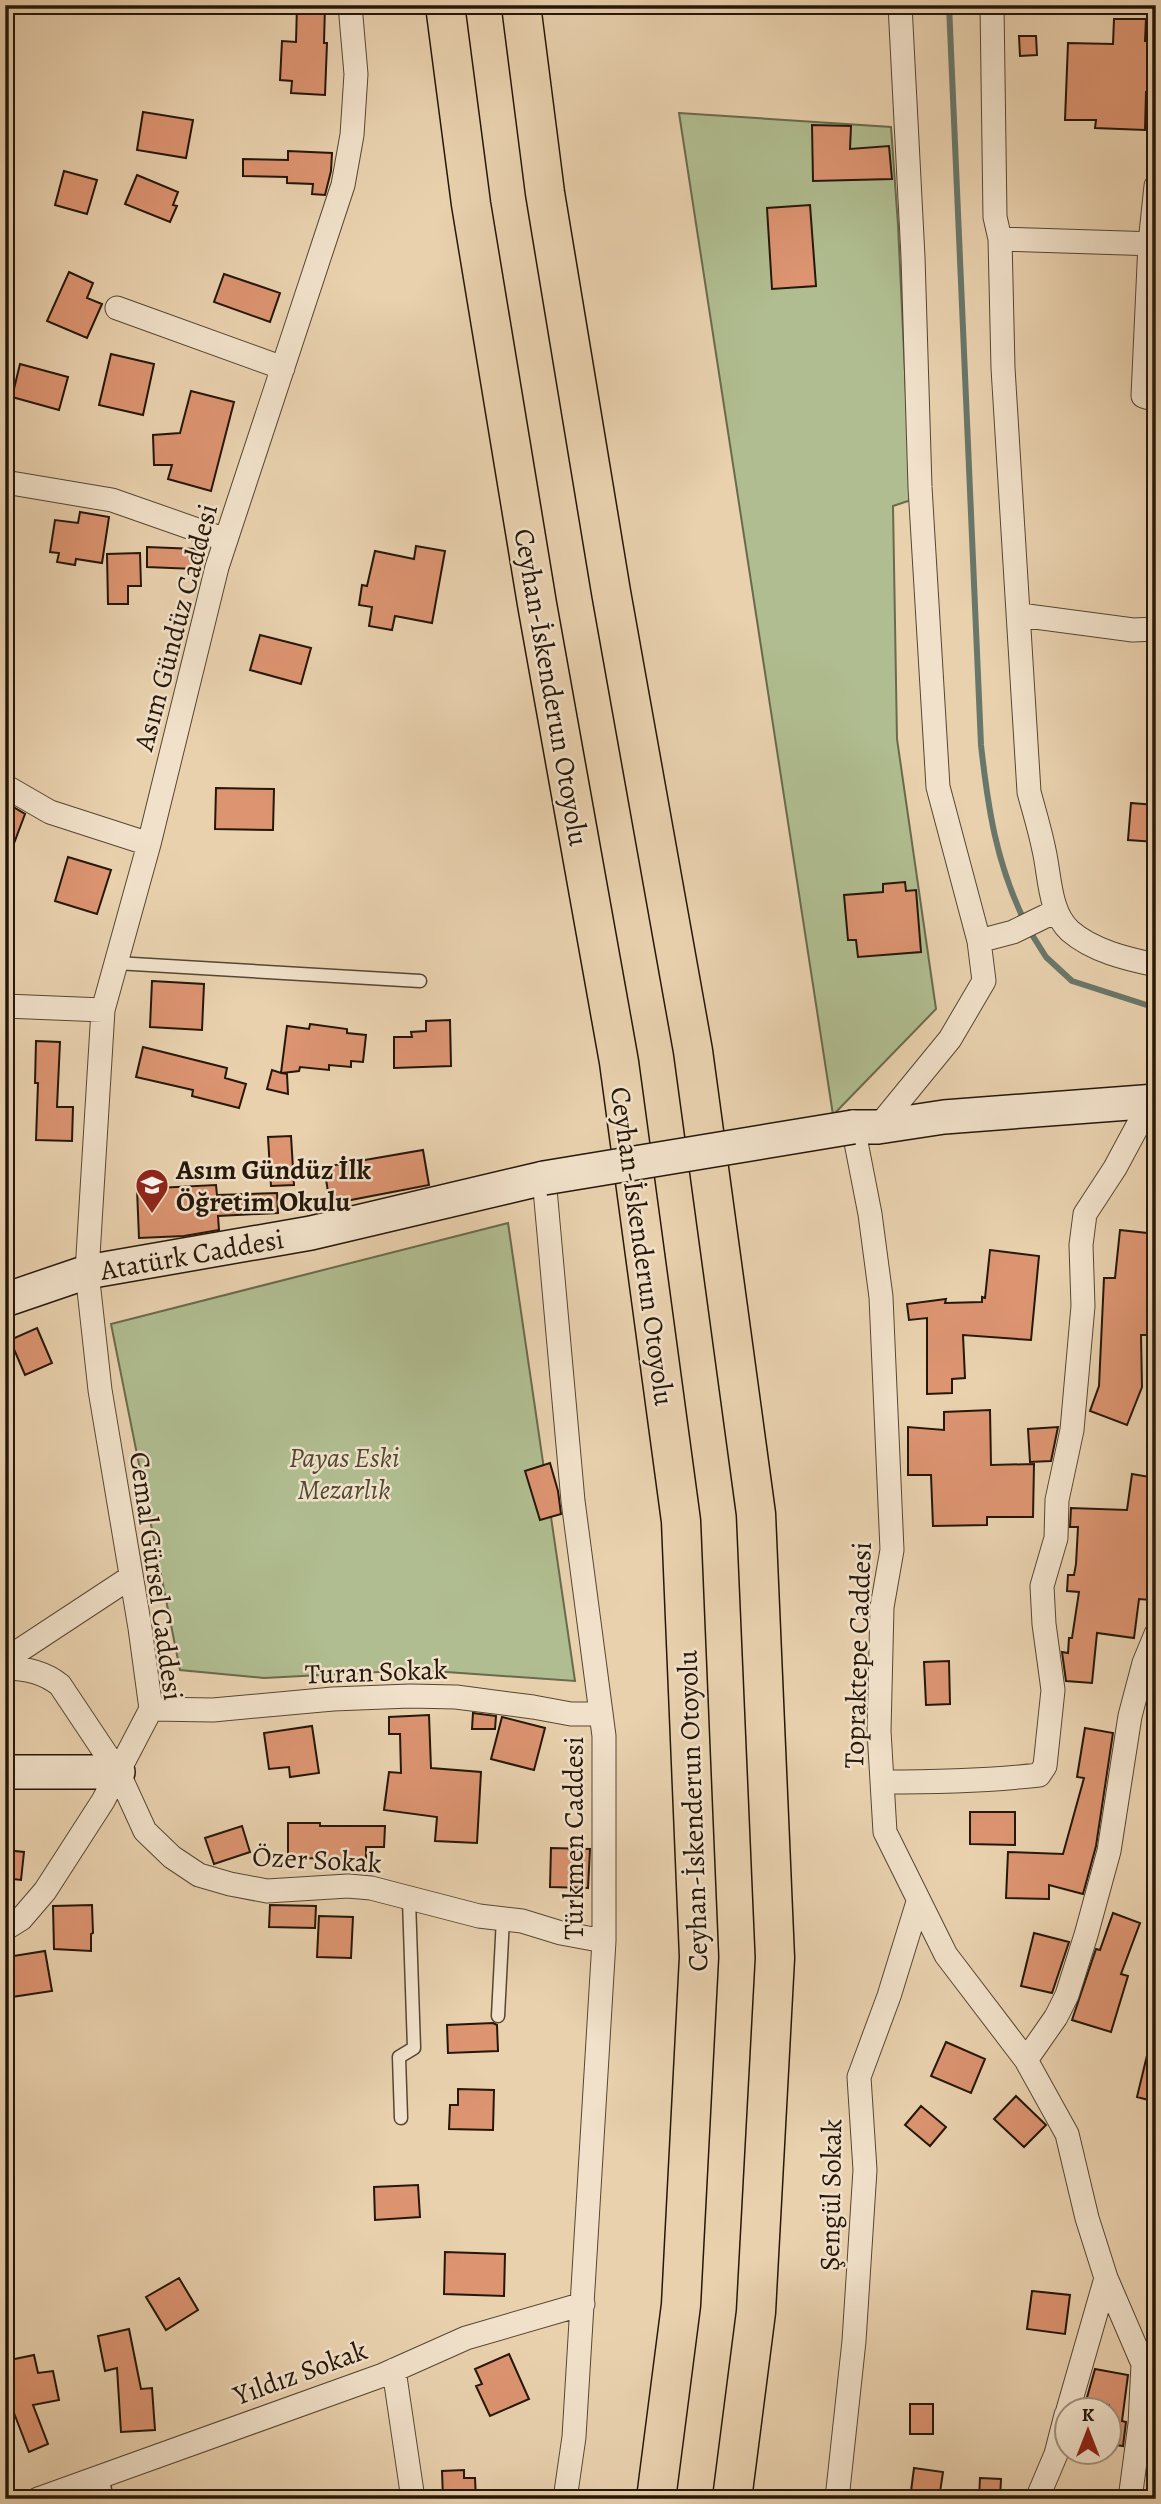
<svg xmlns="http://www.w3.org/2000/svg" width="1161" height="2504" font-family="Alegreya,serif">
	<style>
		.green { fill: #b0bd90; stroke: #6a6a4c; stroke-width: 2 }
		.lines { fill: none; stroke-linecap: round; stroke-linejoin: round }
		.stream { stroke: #69776b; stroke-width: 6 }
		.building { fill: #dc9471; stroke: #251709; stroke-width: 2 }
		.lane-casing { stroke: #564632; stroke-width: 15 }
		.street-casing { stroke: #564632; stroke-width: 25 }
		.secondary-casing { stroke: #251709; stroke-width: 36 }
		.highway-casing { stroke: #251709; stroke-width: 41 }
		.lane { stroke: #f1e1ca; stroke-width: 12 }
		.street { stroke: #f1e1ca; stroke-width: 23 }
		.secondary { stroke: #f1e1ca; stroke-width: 33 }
		.highway { stroke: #e9d1ae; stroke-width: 38 }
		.secondary-bridge-casing { stroke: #251709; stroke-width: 36; stroke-linecap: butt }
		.secondary-bridge { stroke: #f1e1ca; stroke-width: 33 }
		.labels { text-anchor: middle; stroke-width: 5; stroke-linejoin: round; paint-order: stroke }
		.street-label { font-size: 28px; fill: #251709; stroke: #f1e1ca }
		.poi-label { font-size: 28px; font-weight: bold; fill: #251709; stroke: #f1e1ca; text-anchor: start }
		.park-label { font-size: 28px; font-style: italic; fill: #4f4932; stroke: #f1e1ca }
	</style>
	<rect width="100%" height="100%" fill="#e9d1ae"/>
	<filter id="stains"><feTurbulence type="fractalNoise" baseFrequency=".00286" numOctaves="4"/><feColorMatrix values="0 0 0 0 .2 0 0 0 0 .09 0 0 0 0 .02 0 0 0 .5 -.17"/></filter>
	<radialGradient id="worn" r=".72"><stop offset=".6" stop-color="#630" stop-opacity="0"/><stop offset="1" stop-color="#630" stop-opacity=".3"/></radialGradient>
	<path class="green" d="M679 113 891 127 898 225 911 500 893 506 897 739 936 1009 833 1115Z
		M508 1223 575 1681 418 1670 264 1678 180 1670 111 1324Z"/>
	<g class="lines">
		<path class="stream" d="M949 5 981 745C988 808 996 862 1024 920
			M1029 930 1046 957 1072 981 1156 1008"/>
	</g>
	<path class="building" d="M297 5H325L324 43H327L325 95 291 93 292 81 280 80 282 41 296 42Z
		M1114 19H1146L1145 41H1153L1152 92H1146L1145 130 1095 128 1096 120H1065L1068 43 1113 44Z
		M1019 36H1036L1037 55 1020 56Z
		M143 112 193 120 186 158 137 150Z
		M812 125 851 126 850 149 889 146 892 179 813 181Z
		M288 151 332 153 331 171 325 195 312 194 313 184 287 183V177L243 176V159L288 160Z
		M64 171 97 180 87 214 55 205Z
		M137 175 178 192 173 205 177 206 170 222 125 204Z
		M810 205 816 286 772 289 767 208Z
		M69 272 93 283 87 298 102 304 87 338 47 321Z
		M224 274 280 293 270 322 214 302Z
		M111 354 154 364 143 415 99 405Z
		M20 364 68 377 59 410 12 397Z
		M191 391 234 402 211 491 168 479 172 465H154L153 435 180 433Z
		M80 512 109 517 102 563 76 559 75 565 57 562 59 553 50 552 55 520 78 523Z
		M416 546 445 551 432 623 395 616 392 630 369 626 372 607 359 605 362 585 367 586 375 551 414 559Z
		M147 547 196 549 195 569 147 567Z
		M140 553 141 586H128V604H108L107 554Z
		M260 635 311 648 301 684 250 670Z
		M216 788 274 789 273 830 215 829Z
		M5 802 25 814 7 862H5Z
		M1131 803 1156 805V842L1128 840Z
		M68 857 111 870 97 914 55 901Z
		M905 882 906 891 916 890 921 952 858 957 856 940H848L844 895 883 892V884Z
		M152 981 204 984 202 1030 150 1027Z
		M450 1020 451 1066 394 1068V1037H412L411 1032 426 1031V1021Z
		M310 1024 347 1029V1033L366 1035 363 1062 351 1061V1067L329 1065V1070L300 1067 299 1071 282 1073 287 1074 288 1094 267 1089 272 1070 281 1073 287 1026 309 1029Z
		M36 1041 60 1042 57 1107H73L72 1141 36 1140 38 1083H35Z
		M143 1047 227 1068 225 1078 246 1084 239 1108 192 1096 193 1090 136 1077Z
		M291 1136 294 1185 271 1186 268 1137Z
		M423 1150 429 1185 330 1204 324 1167Z
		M216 1185 217 1195 277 1193 278 1213 218 1216 219 1230 184 1236 139 1238 137 1189Z
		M1120 1230 1156 1234V1274L1149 1273 1147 1316H1156V1335H1141L1142 1387 1127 1425 1090 1411 1099 1386 1104 1278H1115Z
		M990 1250 1039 1256 1031 1340 963 1335 965 1378 952 1379V1393L927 1394V1318L909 1320 907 1304 946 1299 945 1303 982 1302V1297L985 1298Z
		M37 1328 52 1363 25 1375 10 1340Z
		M990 1410 991 1465 1034 1464 1033 1517H987V1525L933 1526 931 1475H908V1427L944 1430V1412Z
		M1058 1427 1051 1461 1030 1462 1028 1429Z
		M550 1463 558 1491 561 1514 540 1520 525 1471Z
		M1132 1474 1156 1478V1528L1151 1564 1156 1565V1582H1153L1151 1600 1139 1599 1134 1638 1097 1633 1092 1683 1066 1681 1062 1652 1068 1653 1069 1638H1072L1079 1592 1067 1591 1068 1575H1074L1076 1564 1078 1527H1070L1071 1508 1127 1510Z
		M949 1661 950 1704 926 1705 924 1662Z
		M473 1713 496 1716 495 1729H472Z
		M429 1715 431 1768 481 1772 477 1843 435 1841 437 1817 384 1810 389 1772 401 1773 400 1734H389V1717Z
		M502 1717 545 1728 534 1770 491 1759Z
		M312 1726 319 1773 290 1777 289 1767 269 1769 264 1733Z
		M1085 1728 1113 1733 1096 1846 1083 1894 1049 1885V1899L1006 1898 1008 1852 1063 1854 1084 1778 1077 1777Z
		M970 1812H1015V1845L970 1844Z
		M288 1823H320V1826H385L384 1847H366V1859L288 1858Z
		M242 1826 250 1852 214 1864 205 1838Z
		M551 1848 590 1849 588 1888 550 1887Z
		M5 1850 24 1852 21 1880 5 1878Z
		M92 1905 93 1933 91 1934V1951L54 1949 53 1906Z
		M270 1905 316 1906 315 1928 269 1927Z
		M1113 1913 1140 1923 1121 1974 1128 1976 1111 2032 1072 2020 1096 1949 1100 1950Z
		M319 1916 353 1917 351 1958 317 1957Z
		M1034 1933 1069 1942 1052 1993 1021 1986Z
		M45 1951 52 1991 5 1998V1971H10L7 1957Z
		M493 2023 497 2025 498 2051 448 2053 447 2025Z
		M946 2042 985 2059 971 2093 931 2076Z
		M1149 2047 1156 2048V2102L1137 2097Z
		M458 2089 494 2090 493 2130 449 2129 450 2105H458Z
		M1016 2096 1046 2125 1024 2147 994 2119Z
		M921 2106 946 2127 930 2146 905 2125Z
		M418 2185 420 2217 375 2220 374 2187Z
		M445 2252 505 2254 504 2296 444 2294Z
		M179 2278 198 2310 166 2330 146 2297Z
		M1032 2291 1070 2295 1065 2334 1027 2329Z
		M129 2329 141 2389 152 2388 155 2430 121 2432 117 2368 105 2371 98 2336Z
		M509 2354 529 2399 490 2416 476 2386 482 2384 475 2369Z
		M34 2355 38 2373 53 2371 59 2400 33 2405 48 2444 29 2452 14 2413 5 2361Z
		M1095 2369 1128 2375 1122 2421 1126 2422 1123 2446 1109 2444V2405L1086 2401Z
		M910 2404H933V2434H910Z
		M914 2468 943 2472 939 2499H910Z
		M464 2470V2478H475L476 2499H443L442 2471Z
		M980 2478 1001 2479 1000 2499H979Z"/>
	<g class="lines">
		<defs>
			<path id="lane" d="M116 963 420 981
				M498 2016 503 1918
				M401 2118 399 2057 414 2048 409 1900
				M102 2476 107 2499"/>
			<path id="street" d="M992 5 995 217 1000 239 1156 244
				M1156 186 1150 243 1143 396 1156 400
				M1000 239 1003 368 1029 792C1034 811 1040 830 1044 850 1050 876 1049 912 1070 931 1093 951 1127 959 1156 965
				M117 308 283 368
				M5 482 112 500 226 540
				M1020 615 1133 630 1156 629
				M5 786 50 812 149 844
				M979 941 1013 932 1056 911
				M5 1006 103 1010
				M853 1127 870 1214 881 1297 892 1550 882 1607 879 1731 885 1832 946 1955 1026 2060 1067 2134 1087 2218 1106 2278 1143 2364 1140 2424 1130 2499
				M878 1127 950 1039 984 981 979 941 938 787 920 487 913 257 900 5
				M544 1178 573 1501 604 1736V1941L574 2437 565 2499
				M5 1660 131 1577
				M5 1668C26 1668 44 1672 60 1685L118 1772 145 1831 172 1857 199 1875 230 1884 267 1891 348 1886 371 1888 479 1916 522 1921 561 1933 604 1941
				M151 1709 213 1710 333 1699 410 1696 456 1697 533 1707 571 1714H601
				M882 1782C935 1782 986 1781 1039 1775L1045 1766 1053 1690 1044 1624 1042 1586 1056 1538 1057 1500 1072 1430 1083 1306 1081 1245 1085 1214 1115 1168 1151 1101
				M5 1929 21 1919 45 1891 103 1801 151 1709 140 1628 100 1390 87 1272 103 1010 149 844 217 567 343 185 352 135 356 74 350 5
				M1026 2060 1056 2017 1067 1995 1086 1935 1109 1851 1130 1716 1144 1663 1156 1634
				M394 2370 413 2499
				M1068 2410 1106 2278
				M38 2499 383 2375 466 2338 583 2304
				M837 2499 854 2341 865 2170 859 2077 889 1996 918 1902
				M1037 2499 1056 2454 1066 2415"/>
			<path id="secondary" d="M853 1127H878L944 1117 1156 1101
				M5 1300 87 1272 311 1233 544 1178
				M5 1772H118"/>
			<path id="highway" d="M445 5 471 204 537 604 619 1062 681 1521 699 1957 681 2305 656 2499
				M521 5 545 193 611 592 693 1051 756 1514 775 1958 756 2312 732 2499"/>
		</defs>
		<use href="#lane" class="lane-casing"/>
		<use href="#street" class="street-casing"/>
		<use href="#secondary" class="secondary-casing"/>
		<use href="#highway" class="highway-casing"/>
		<use href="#lane" class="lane"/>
		<use href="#street" class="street"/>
		<use href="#secondary" class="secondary"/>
		<use href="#highway" class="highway"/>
		<defs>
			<path id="secondary-bridge" d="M544 1178 853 1127"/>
		</defs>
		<use href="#secondary-bridge" class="secondary-bridge-casing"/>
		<use href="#secondary-bridge" class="secondary-bridge"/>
	</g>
	<defs>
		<symbol id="school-pin" viewBox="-11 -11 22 30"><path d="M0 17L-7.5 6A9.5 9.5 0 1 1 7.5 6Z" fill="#8f2418" stroke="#f1e1ca"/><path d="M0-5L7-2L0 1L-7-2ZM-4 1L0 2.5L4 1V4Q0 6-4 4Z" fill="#fff"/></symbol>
	</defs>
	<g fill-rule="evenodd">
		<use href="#school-pin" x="133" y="1166" width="38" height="52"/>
	</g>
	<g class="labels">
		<g class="street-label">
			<text transform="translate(175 627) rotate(-75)" y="10">Asım Gündüz Caddesi</text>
			<text transform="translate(552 687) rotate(80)" y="10">Ceyhan-İskenderun Otoyolu</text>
			<text transform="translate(643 1246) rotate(82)" y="10">Ceyhan-İskenderun Otoyolu</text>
			<text transform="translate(192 1254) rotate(-10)" y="10">Atatürk Caddesi</text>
			<text transform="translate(157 1576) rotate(82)" y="10">Cemal Gürsel Caddesi</text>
			<text transform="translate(857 1655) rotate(-88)" y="10">Topraktepe Caddesi</text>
			<text transform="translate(376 1671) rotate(-2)" y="10">Turan Sokak</text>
			<text transform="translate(692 1811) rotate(-92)" y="10">Ceyhan-İskenderun Otoyolu</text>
			<text transform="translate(573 1838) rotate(-90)" y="10">Türkmen Caddesi</text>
			<text transform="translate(317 1859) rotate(3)" y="10">Özer Sokak</text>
			<text transform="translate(830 2195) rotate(-89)" y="10">Şengül Sokak</text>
			<text transform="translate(300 2372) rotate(-20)" y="10">Yıldız Sokak</text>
		</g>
		<g class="poi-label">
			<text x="176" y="1179">Asım Gündüz İlk<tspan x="176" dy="32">Öğretim Okulu</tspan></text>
		</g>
		<g class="park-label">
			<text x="344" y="1467">Payas Eski<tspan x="344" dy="32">Mezarlık</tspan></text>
		</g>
	</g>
	<rect width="1161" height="2504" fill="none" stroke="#e9d1ae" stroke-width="28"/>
	<rect x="7" y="7" width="1147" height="2490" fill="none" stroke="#251709" stroke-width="3.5"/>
	<rect x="14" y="14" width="1133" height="2476" fill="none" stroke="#251709" stroke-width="2"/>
	<g transform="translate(1088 2431)"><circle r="33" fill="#f1e1ca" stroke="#9f907d" stroke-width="2"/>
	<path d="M0-5L12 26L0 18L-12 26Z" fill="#8f2418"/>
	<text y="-10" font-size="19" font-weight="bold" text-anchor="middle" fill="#251709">K</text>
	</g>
	<rect width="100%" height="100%" filter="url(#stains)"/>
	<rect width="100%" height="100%" fill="url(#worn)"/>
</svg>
